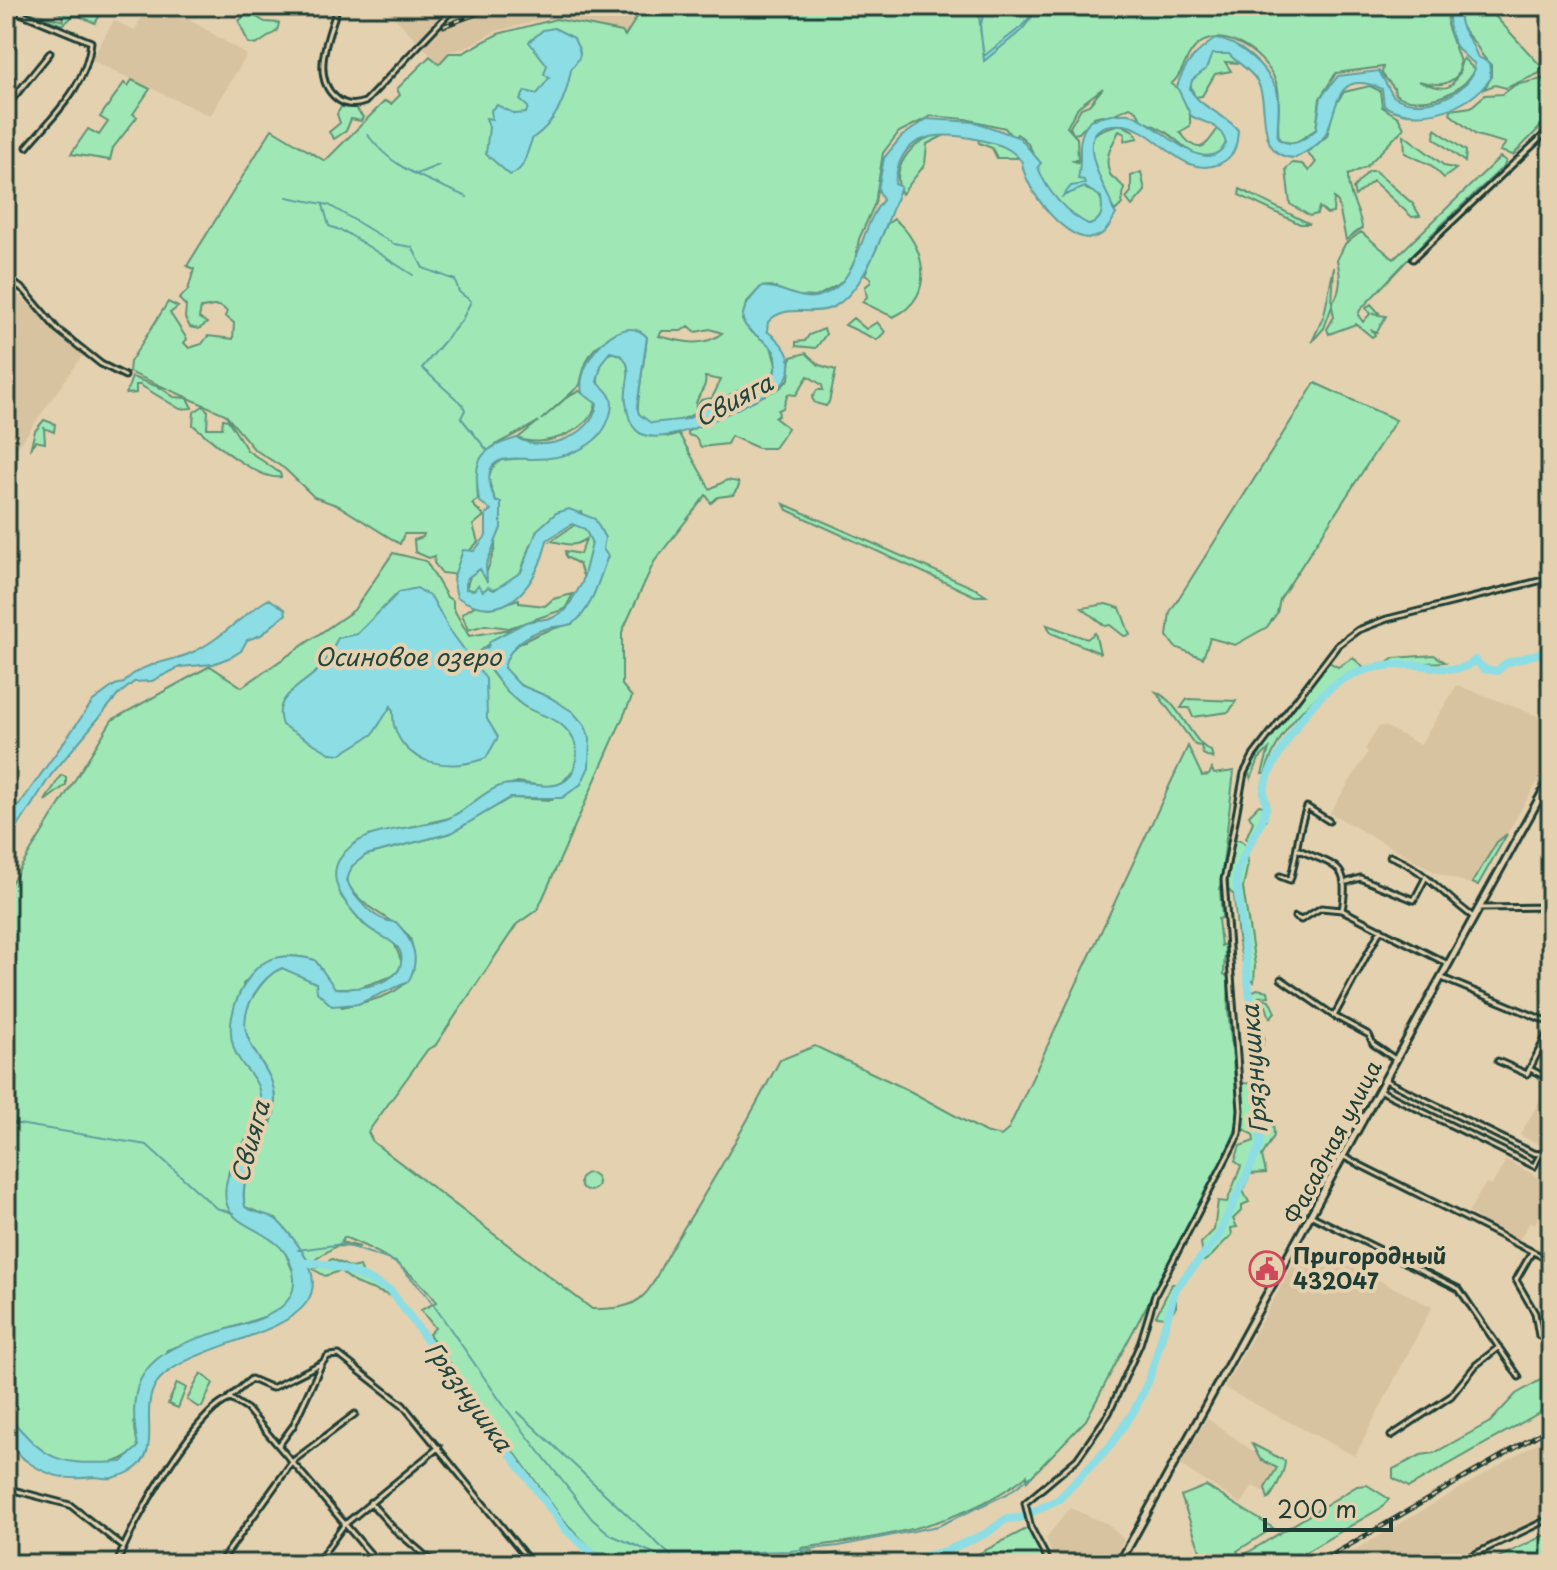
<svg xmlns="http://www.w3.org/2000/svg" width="1557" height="1570" font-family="'Playpen Sans',sans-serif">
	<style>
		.built { fill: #d8c3a0 }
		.green { fill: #9fe8b6; stroke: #5f9275; stroke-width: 2; fill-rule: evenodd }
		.water { fill: #8cdee4; stroke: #609e9e; stroke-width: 2 }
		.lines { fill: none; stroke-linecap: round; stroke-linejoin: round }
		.stream { stroke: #609e9e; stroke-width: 2 }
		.river { stroke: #8cdee4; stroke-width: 8 }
		.minor-casing { stroke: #1f3d34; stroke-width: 9 }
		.secondary-casing { stroke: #1f3d34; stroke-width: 11 }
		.minor { stroke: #e4d1af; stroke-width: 3 }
		.secondary { stroke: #e4d1af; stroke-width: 5 }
		.rail-casing { stroke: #1f3d34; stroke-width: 5 }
		.rail { stroke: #e4d1af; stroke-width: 2; stroke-dasharray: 6; stroke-linecap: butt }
		.labels { text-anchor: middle; stroke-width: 8; stroke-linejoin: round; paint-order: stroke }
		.street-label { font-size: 22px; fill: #1f3d34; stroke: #e4d1af }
		.poi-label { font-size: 22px; font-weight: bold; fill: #1f3d34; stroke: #e4d1af; text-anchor: start }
		.water-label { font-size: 24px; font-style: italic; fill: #24453d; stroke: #e4d1af }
	</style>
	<rect width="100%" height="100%" fill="#e4d1af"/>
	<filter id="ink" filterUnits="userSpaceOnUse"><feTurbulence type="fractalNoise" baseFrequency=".0125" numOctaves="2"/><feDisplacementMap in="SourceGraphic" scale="16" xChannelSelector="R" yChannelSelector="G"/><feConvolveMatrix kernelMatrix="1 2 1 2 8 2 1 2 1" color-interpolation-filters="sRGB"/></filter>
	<g filter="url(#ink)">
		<path class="built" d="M149 6H168L247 55 210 116 91 60 114 20 134 31Z
			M383 6H643L625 35 557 16 496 31 463 49 449 51 439 63Z
			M6 284 37 311 47 325 85 352 13 454 6 449Z
			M1457 685 1551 721V759L1476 886 1437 873 1330 813 1368 752 1365 749 1378 727 1385 726 1420 745Z
			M1550 1083 1551 1084V1150L1520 1135Z
			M1506 1160 1551 1184V1192L1535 1224 1530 1222 1518 1242 1476 1220 1477 1217 1468 1212 1486 1183 1492 1185Z
			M1303 1247 1316 1254 1319 1250 1432 1307 1355 1456 1224 1388Z
			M1207 1418 1279 1470 1265 1493 1253 1486 1241 1504 1180 1465Z
			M1551 1435V1523L1467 1564H1331Z
			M1070 1508 1108 1524 1124 1540 1111 1563 1056 1564 1046 1538Z
			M1194 1548 1204 1564H1169L1177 1553Z"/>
		<path class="green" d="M48 6H106L95 23 75 14 63 25 27 12 64 21 63 15Z
			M644 6H1449L1447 25 1459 59 1460 73C1445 89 1436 84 1418 81 1456 96 1453 85 1463 58L1474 69C1465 95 1417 110 1395 94L1394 88 1382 74 1383 67 1336 73 1320 98 1316 129C1303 138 1294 148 1279 139 1276 121 1282 101 1277 85 1269 57 1226 25 1199 44 1185 54 1183 76 1171 84 1186 92 1191 108 1190 126L1180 132C1200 159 1206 145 1219 127L1227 136 1224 150C1202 168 1188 149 1170 135 1161 128 1150 124 1141 120L1137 111 1130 107 1105 118 1101 115 1094 117 1079 133 1073 134 1070 127 1081 108 1089 105 1103 88 1078 107 1067 127 1077 138 1078 160H1071L1083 164 1086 189 1098 194 1104 205 1102 219 1086 228C1073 217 1055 201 1046 187 1033 168 1038 146 1017 134L1013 138 1005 128 965 119 931 116 899 132 883 153 875 203 859 239 853 271 838 285 816 297 798 296 770 286 761 287 746 303 742 320 750 331 771 346 776 365 773 376C761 384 745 387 733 393 715 402 650 447 638 412 636 405 646 350 647 337 604 337 589 339 580 385L541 420 566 398 579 391 596 402C594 430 542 450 518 438L539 421C497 448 472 442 478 499L472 504 484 516 473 525 478 542 465 555 459 575 442 573 434 563 435 556 429 558 415 552 414 540 423 537 424 534H404L400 544 339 506 314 497 285 469 254 449 225 414 129 372 130 362 168 302 178 307 170 313 187 339 184 343 189 348 202 344 208 336 233 339 234 323 225 316 227 312C219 301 211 308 201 308L199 318 207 323 199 329 190 327 185 318 186 306 179 299 188 290 194 269 187 266 272 129 325 161 385 101 391 104 400 95 397 89 430 56 439 64 449 53H463L498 34 556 19 622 32 625 36ZM689 326 696 332 710 329 722 333C703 349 679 341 659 336L662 331H681ZM705 377 721 380 712 398 701 400 696 409C694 396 708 389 705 377Z
			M1463 6H1494L1495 16 1541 66 1540 73 1506 88 1495 85 1484 89 1491 78V65C1477 52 1481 49 1472 40 1461 27 1456 24 1463 6Z
			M248 12 265 22 279 23 277 31 256 45 248 43 239 21Z
			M1227 51 1240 63 1225 62 1231 71 1215 74 1202 96 1195 97 1190 84 1208 52Z
			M1551 77V98L1546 104 1551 100V116L1513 155 1500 151 1506 143 1476 135 1450 114 1451 110 1471 107 1485 95 1503 94 1515 85Z
			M132 80 150 89 133 114 137 117 113 148 110 160 71 154 88 129 99 135 108 122 100 117 124 83 128 86Z
			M1370 86 1380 91 1382 107 1398 117 1404 128 1366 167 1348 175C1347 196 1360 209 1362 228L1346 240 1338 202 1334 198 1333 213 1327 214 1319 207 1317 214 1310 216 1290 204 1286 169 1292 163 1302 164 1309 171 1316 162 1307 153 1327 136 1335 105 1344 92Z
			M341 107 355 108 363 117 361 121 351 119 346 131 334 139 329 132 340 123 337 114Z
			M1120 124 1134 131 1138 138 1124 141 1125 134 1119 131C1112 146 1103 157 1110 174 1112 179 1121 182 1124 188L1122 204 1115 211C1107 200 1085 154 1092 139 1096 129 1111 127 1120 124Z
			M1435 129 1466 151 1465 162 1434 138Z
			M937 135 943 136 927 144 925 164 902 194C889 169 911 141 937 135Z
			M1404 135 1445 166 1456 169 1444 178 1431 165 1405 153Z
			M978 138 994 140 1016 152 1018 158H997L992 148 979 143Z
			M1500 157 1506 161 1504 166 1434 232 1360 310 1358 315 1363 322 1370 314 1366 308 1371 304 1379 313 1372 314 1386 316 1377 332 1372 330 1375 335 1372 337 1356 324 1329 334 1327 329 1334 317 1332 306 1324 328 1312 342 1324 315 1334 267 1332 304C1342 290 1341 276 1337 260L1345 244 1361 232 1394 259Z
			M1369 171H1375L1413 204 1420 216 1412 217 1373 181 1355 196 1353 188Z
			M1141 172 1145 191 1132 206 1126 198 1131 192V176Z
			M1240 189 1310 224H1300L1239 195Z
			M894 219C924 242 939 297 893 317L862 302 867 297 865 287 871 282V278L865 274 887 224Z
			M853 318 866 329 877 322 885 332 877 340 845 325Z
			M824 329 826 334 816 348 796 346V342L805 341 809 335Z
			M615 352 626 359C635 386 619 405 640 433L671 437 679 434 710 489 727 480 738 482 739 486 733 495 718 497 711 503 706 495 654 562 622 632V685L632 697 538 909 517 924 435 1046 428 1049 368 1132 373 1142 592 1309C610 1309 631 1309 644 1295 655 1285 661 1265 669 1252 709 1189 745 1126 780 1060L815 1046 906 1089 985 1132 1001 1136 1008 1130 1188 746 1202 776 1209 775 1212 769 1214 774 1234 771 1220 889 1222 918 1218 919 1221 946 1225 944 1224 974 1229 978 1228 1009 1239 1121 1222 1164 1086 1420 1027 1481V1475C964 1526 879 1538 801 1548L802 1552 813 1551 815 1557 840 1553 841 1564H620L593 1551 564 1521 429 1334 435 1328 421 1310 437 1302C412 1269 381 1252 344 1237L341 1242 360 1247 336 1246 310 1263 276 1219 245 1207C236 1168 275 1140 275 1102 275 1056 220 1040 258 989 266 978 273 970 287 967L316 983 342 1007C376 1000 423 992 413 949 411 942 411 937 405 932 385 914 363 909 348 884 346 871 354 860 366 855L451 833 510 798 552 800 589 767 551 698 520 685 502 669 505 653C527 638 546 629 572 624L603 549 582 512 530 545 521 572 504 586 483 592 466 589 471 573 480 569 486 574 495 548 496 502 488 479 492 468 501 460 565 455 598 437V375L605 355Z
			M806 353 819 365 836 370 829 402 826 406 815 403 812 398 817 390H823L822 385 808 376 796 395 788 394 783 408 778 410 779 415 775 418 788 428 774 448H758L731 436 727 444 701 447 695 437 688 435V431L780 388 789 379 791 357Z
			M132 377 161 388 174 397 187 398 192 408 180 409 140 385H136V393L126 394Z
			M1315 383 1396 420 1280 599 1277 613 1267 627 1235 645 1210 638 1203 658 1175 647 1167 636 1170 612Z
			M203 406 208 411 207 428H222L223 419 228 420 247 450 280 473 281 477C258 481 211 440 193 425L194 412Z
			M44 420 55 424 54 432 44 428 45 443 35 441 30 450 35 431Z
			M784 504 976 589 986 596H975L787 510Z
			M576 524 587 528C594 544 595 562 583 576L579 564 566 557 565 551 580 554 586 539C571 549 566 543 551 541Z
			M393 553 426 561 447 597 453 601V608L469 636 511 629 475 654 487 657 486 665 507 692 525 707 560 721 579 746 574 769 562 783 550 787 517 782 450 818 369 836 343 855 336 868 341 896 363 924 393 940 402 963 396 975 358 988H334L315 960C278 950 269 960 243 984V1065C282 1099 248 1131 231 1165 226 1175 229 1184 226 1195L281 1242 294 1274V1292L288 1304 275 1313 167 1350 134 1421 138 1447C116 1474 59 1468 34 1447 24 1438 15 1424 6 1413V891L112 720 210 666 242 687 354 610Z
			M573 594 565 609 509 628 485 625 468 630 462 614 481 602 490 608 519 599V603L545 606 553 599Z
			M1106 604 1120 608 1130 635 1124 636 1110 625 1105 626 1082 608Z
			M1047 625 1087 639 1095 633 1100 653 1051 633Z
			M1434 655 1445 662 1384 665 1394 658Z
			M1353 658 1365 668C1319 686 1279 726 1265 774H1262L1269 749 1259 759 1251 779 1248 772 1285 715 1329 662 1338 667Z
			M1156 692C1180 702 1192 744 1211 751L1213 759 1203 754 1201 746 1195 745Z
			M1187 699 1236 701 1229 712 1193 717 1189 708H1181Z
			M61 775 66 777V785L45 801Z
			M1259 805 1267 807 1266 820 1259 824 1255 837 1249 842 1246 838 1253 822 1249 815Z
			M1507 834 1478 885 1472 883 1497 842Z
			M1240 840 1246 845 1248 863 1243 888 1255 965 1254 982C1238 973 1236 913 1234 895L1227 889 1233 841Z
			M1257 989 1268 991 1269 996 1258 997 1269 1000 1275 1012 1270 1018 1266 1006H1259L1256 1027 1249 1020 1248 995Z
			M1259 1034 1264 1036 1260 1062 1266 1097 1262 1110 1273 1121 1274 1136 1262 1156 1266 1173 1250 1174 1243 1191 1249 1202 1242 1205V1210L1233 1219 1237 1227 1231 1228 1232 1235C1221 1243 1213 1258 1204 1261L1201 1243 1214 1230 1218 1201 1227 1202 1241 1166 1235 1161 1240 1146 1254 1141 1253 1135 1243 1128 1242 1090 1243 1083 1257 1084 1253 1047Z
			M580 1182a9 9 0 1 1 18 0a9 9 0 1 1-18 0Z
			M332 1259 351 1268 360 1266 363 1275 394 1291 393 1297 355 1283 340 1271 325 1276 313 1269Z
			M1172 1284H1176V1307L1168 1317 1156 1316Z
			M201 1373 213 1383 202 1407H198L187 1400Z
			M1551 1374V1406L1409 1487 1393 1478V1469L1421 1455 1434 1453 1490 1422 1516 1394Z
			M177 1383 186 1388 178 1408 168 1404Z
			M1252 1444 1285 1461C1285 1471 1274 1493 1268 1499L1265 1488 1277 1468 1260 1459Z
			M1367 1485 1389 1499 1381 1508 1285 1564H1229L1357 1486Z
			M1206 1486 1273 1528 1237 1551 1240 1556 1225 1564 1204 1562 1181 1496Z
			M1028 1528 1047 1564H944L955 1556 965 1561Z
			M1551 1532V1564H1485Z"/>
		<path class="water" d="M978 6H985L980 29 984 56 1021 27 1040 6 1022 30 984 61Z
			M1450 6H1462C1454 29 1471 35 1477 56L1489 63 1491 78C1468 110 1419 125 1384 106L1382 89C1333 67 1339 111 1325 135 1320 145 1305 153 1295 158 1253 157 1271 105 1257 81 1251 70 1237 63 1229 54H1212L1206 69 1192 80 1190 89C1200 108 1224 113 1238 130 1237 148 1234 157 1219 164 1181 180 1157 128 1123 125 1070 120 1098 175 1109 198 1112 204 1111 209 1116 214 1110 225 1104 238 1089 238 1062 238 1024 187 1022 162 1010 146 997 144 980 140 940 131 899 131 895 184L901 187C886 222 867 292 831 308 809 317 786 302 768 322L767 331C787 346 800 365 780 387 753 400 660 456 636 430 630 424 627 411 626 402 623 385 636 369 621 355L610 352 602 362 597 382C610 393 616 399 609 418 599 449 563 459 533 459 524 459 511 457 502 460 482 466 490 489 496 502H501V528L486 565 487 582 480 569 466 579V589L474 590 478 585 483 591 488 587 494 590 521 572 537 530 556 513 569 509 595 519 605 538 603 549 608 556C600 575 592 612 573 623 566 627 556 626 548 628 527 634 508 647 504 668L520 685 551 698 573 712 585 726 590 739 589 767 581 784 562 798H510L451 833 366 855 352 866 347 880C353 898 377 923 396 922 414 941 421 959 408 982L358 1004 332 1006 317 992 316 983 282 968C270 973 262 982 255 993 222 1046 283 1062 274 1108 268 1142 236 1172 245 1207 255 1214 270 1213 278 1221 384 1333 220 1328 164 1375 127 1405 179 1464 112 1478 107 1479 100 1477 94 1477 70 1480 52 1478 31 1464 9 1450 6 1437 6 1413 48 1463 57 1465 122 1462L138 1447C135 1429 132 1411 136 1393 151 1316 299 1342 294 1278 289 1227 232 1234 226 1201 220 1163 257 1142 260 1107 262 1086 255 1080 243 1065 220 1036 233 996 254 971 270 953 293 954 315 960L335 988C355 990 385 987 399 970 411 940 377 939 363 923 349 908 326 883 339 860 361 823 414 832 449 818 467 810 482 792 500 786 525 777 564 801 575 766 578 756 577 745 572 737 557 714 541 718 522 705 507 694 497 679 486 664L487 657 474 654 488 647 490 641 526 622 552 618 566 610 582 583 592 543 585 529 572 524 547 540C538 583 506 629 457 597L453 579 463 550 474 551 486 536V514L491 510 479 501C474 463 474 450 517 438 544 454 593 436 597 404L582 393C575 361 622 309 647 337L637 407 639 414 651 423 688 419 716 401 773 376C795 327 706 343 761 287 780 285 796 300 815 297 861 288 857 230 883 200L878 189 884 158 901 137 927 119 975 122 1001 131 1020 138 1041 163 1038 167C1046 191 1067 214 1090 225 1103 219 1103 210 1101 197L1085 187 1063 196 1071 186 1085 184 1084 180 1078 179C1084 153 1073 144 1090 120 1103 117 1121 111 1133 115 1160 124 1206 181 1226 143 1220 123 1206 124 1191 116L1177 87C1183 65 1196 52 1215 39 1240 41 1266 67 1276 88 1282 101 1276 125 1278 139 1294 149 1304 139 1316 130L1321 97 1338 76 1379 71 1393 96C1419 113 1464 98 1475 69L1474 63C1451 48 1447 32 1450 6Z
			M554 28 574 38C575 44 580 47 580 54 579 62 573 64 571 70 566 98 556 122 533 138 526 150 527 170 510 175L486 154 489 127 486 118 492 119 491 110 497 105 515 114 526 113 528 107 520 100 525 91 537 94 549 78 544 74 547 65 529 42 543 30Z
			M417 588 432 598 449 629 486 679 487 719 498 737 486 758C453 771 405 767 394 725 392 718 395 713 391 706L373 734 341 754 330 753 282 725C270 695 307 684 322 666 329 658 333 647 338 638L357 634 399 592Z
			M269 599 285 609 286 614 261 635 247 640 241 651 231 657 213 664 180 667 152 681 134 682 118 695 51 775 6 845 7 822 93 701 115 685 124 683C138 663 169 663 191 653 221 640 242 614 269 599Z"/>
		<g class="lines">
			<path class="stream" d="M367 134C394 171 427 179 467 197
				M414 175 439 165
				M287 197 329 205 394 244 412 247 423 268 455 280 459 292 471 301 462 320 422 368 463 405 465 410 461 418 487 450
				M323 205 329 226 347 233 413 275
				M6 1122 147 1145 216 1208 233 1213
				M298 1250 342 1244 396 1262 426 1294 504 1406 592 1519 611 1535 658 1555 790 1551 839 1546 918 1530 938 1526 1007 1494 1031 1476
				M518 1412 671 1556"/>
			<path class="river" d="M302 1263C333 1261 363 1276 391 1291L565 1529 594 1555 616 1564
				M867 1564 915 1559 948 1550 987 1533 1006 1519 1020 1518 1059 1499 1109 1447 1134 1411 1149 1380 1176 1288 1218 1237 1260 1146 1262 1101 1236 877C1241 852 1260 833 1266 809 1268 802 1263 798 1264 791 1265 777 1277 758 1284 746 1316 691 1348 661 1416 665 1435 666 1461 676 1475 660L1484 669 1497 671 1506 663 1551 650"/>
			<defs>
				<path id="minor" d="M216 6 218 8
					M338 6C330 32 310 75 335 97 343 105 354 106 365 102L456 6
					M6 7 91 42C87 86 54 115 27 147
					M6 107 50 53
					M1413 259 1551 128
					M6 277 25 291 57 329 101 364 125 376
					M1299 850C1338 867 1350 865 1342 910
					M1390 856C1423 868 1444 896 1472 916
					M1280 876 1290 880C1298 855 1296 832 1307 807L1329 821
					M1347 882 1360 878 1414 900 1426 877
					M1481 908 1549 907 1551 891
					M1295 917 1301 920 1321 908 1342 910 1446 963
					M1442 978 1551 1023
					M1281 979 1334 1016 1369 1035 1373 1044 1395 1059
					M1334 1016 1381 929
					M1498 1061 1527 1074 1551 1027
					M1530 1069 1551 1080
					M1385 1080 1533 1153 1551 1156
					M1379 1090 1534 1166 1541 1153
					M1344 1157 1551 1261
					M1312 1216 1459 1289 1519 1377
					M1532 1252 1516 1280 1535 1313 1539 1336
					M229 1398 251 1379 272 1388 322 1363
					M1391 1436 1451 1396 1476 1365 1499 1347
					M279 1445 293 1426 322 1363 328 1356 339 1355 403 1405 532 1564
					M6 1488 70 1505 122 1546
					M370 1502 393 1528 435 1564
					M117 1564C128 1530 197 1407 231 1399L247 1409 379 1564
					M219 1564 293 1461 355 1414
					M316 1564 344 1525 439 1447
					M1050 1564 1031 1528 1025 1503 1077 1459 1109 1413 1140 1344 1155 1295 1239 1134 1241 1110 1224 880 1244 773 1253 756 1338 645 1358 630 1387 619 1551 578
					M1422 1564 1436 1556 1456 1563 1551 1518"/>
				<path id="secondary" d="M1119 1564 1551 777"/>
			</defs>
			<use href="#minor" class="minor-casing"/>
			<use href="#secondary" class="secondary-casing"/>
			<use href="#minor" class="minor"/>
			<use href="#secondary" class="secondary"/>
			<defs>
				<path id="rail" d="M393 9 395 6
					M444 26 498 6
					M1317 1564 1551 1427"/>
			</defs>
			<use href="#rail" class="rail-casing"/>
			<use href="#rail" class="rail"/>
		</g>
	</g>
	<defs>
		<symbol id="civic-ring" viewBox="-11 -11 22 22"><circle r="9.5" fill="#e4d1af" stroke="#d1495b" stroke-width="1.5"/><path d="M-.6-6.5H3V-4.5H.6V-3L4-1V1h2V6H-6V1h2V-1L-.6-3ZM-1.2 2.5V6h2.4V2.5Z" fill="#d1495b"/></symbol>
	</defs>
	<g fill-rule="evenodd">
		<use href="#civic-ring" x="1247" y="1249" width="40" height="40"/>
	</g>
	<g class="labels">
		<g class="street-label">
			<text transform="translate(1333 1142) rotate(-62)" y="8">Фасадная улица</text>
		</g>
		<g class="poi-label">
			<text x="1293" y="1264">Пригородный<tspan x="1293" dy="25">432047</tspan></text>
		</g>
		<g class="water-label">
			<text transform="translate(734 401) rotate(-28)" y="8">Свияга</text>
			<text x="408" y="666">Осиновое озеро</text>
			<text transform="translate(1255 1069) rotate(-94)" y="8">Грязнушка</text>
			<text transform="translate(251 1142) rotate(-74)" y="8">Свияга</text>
			<text transform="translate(468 1397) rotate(54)" y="8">Грязнушка</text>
		</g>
	</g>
	<rect width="1557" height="1570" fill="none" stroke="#e4d1af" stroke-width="32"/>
	<rect x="16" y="16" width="1525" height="1538" fill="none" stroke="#1f3d34" stroke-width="3" filter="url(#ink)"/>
	<path d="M1265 1518v12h126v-12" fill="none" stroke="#1f3d34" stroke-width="4"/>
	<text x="1277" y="1518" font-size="24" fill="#1f3d34" stroke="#e4d1af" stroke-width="6" paint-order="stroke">200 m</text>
</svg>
